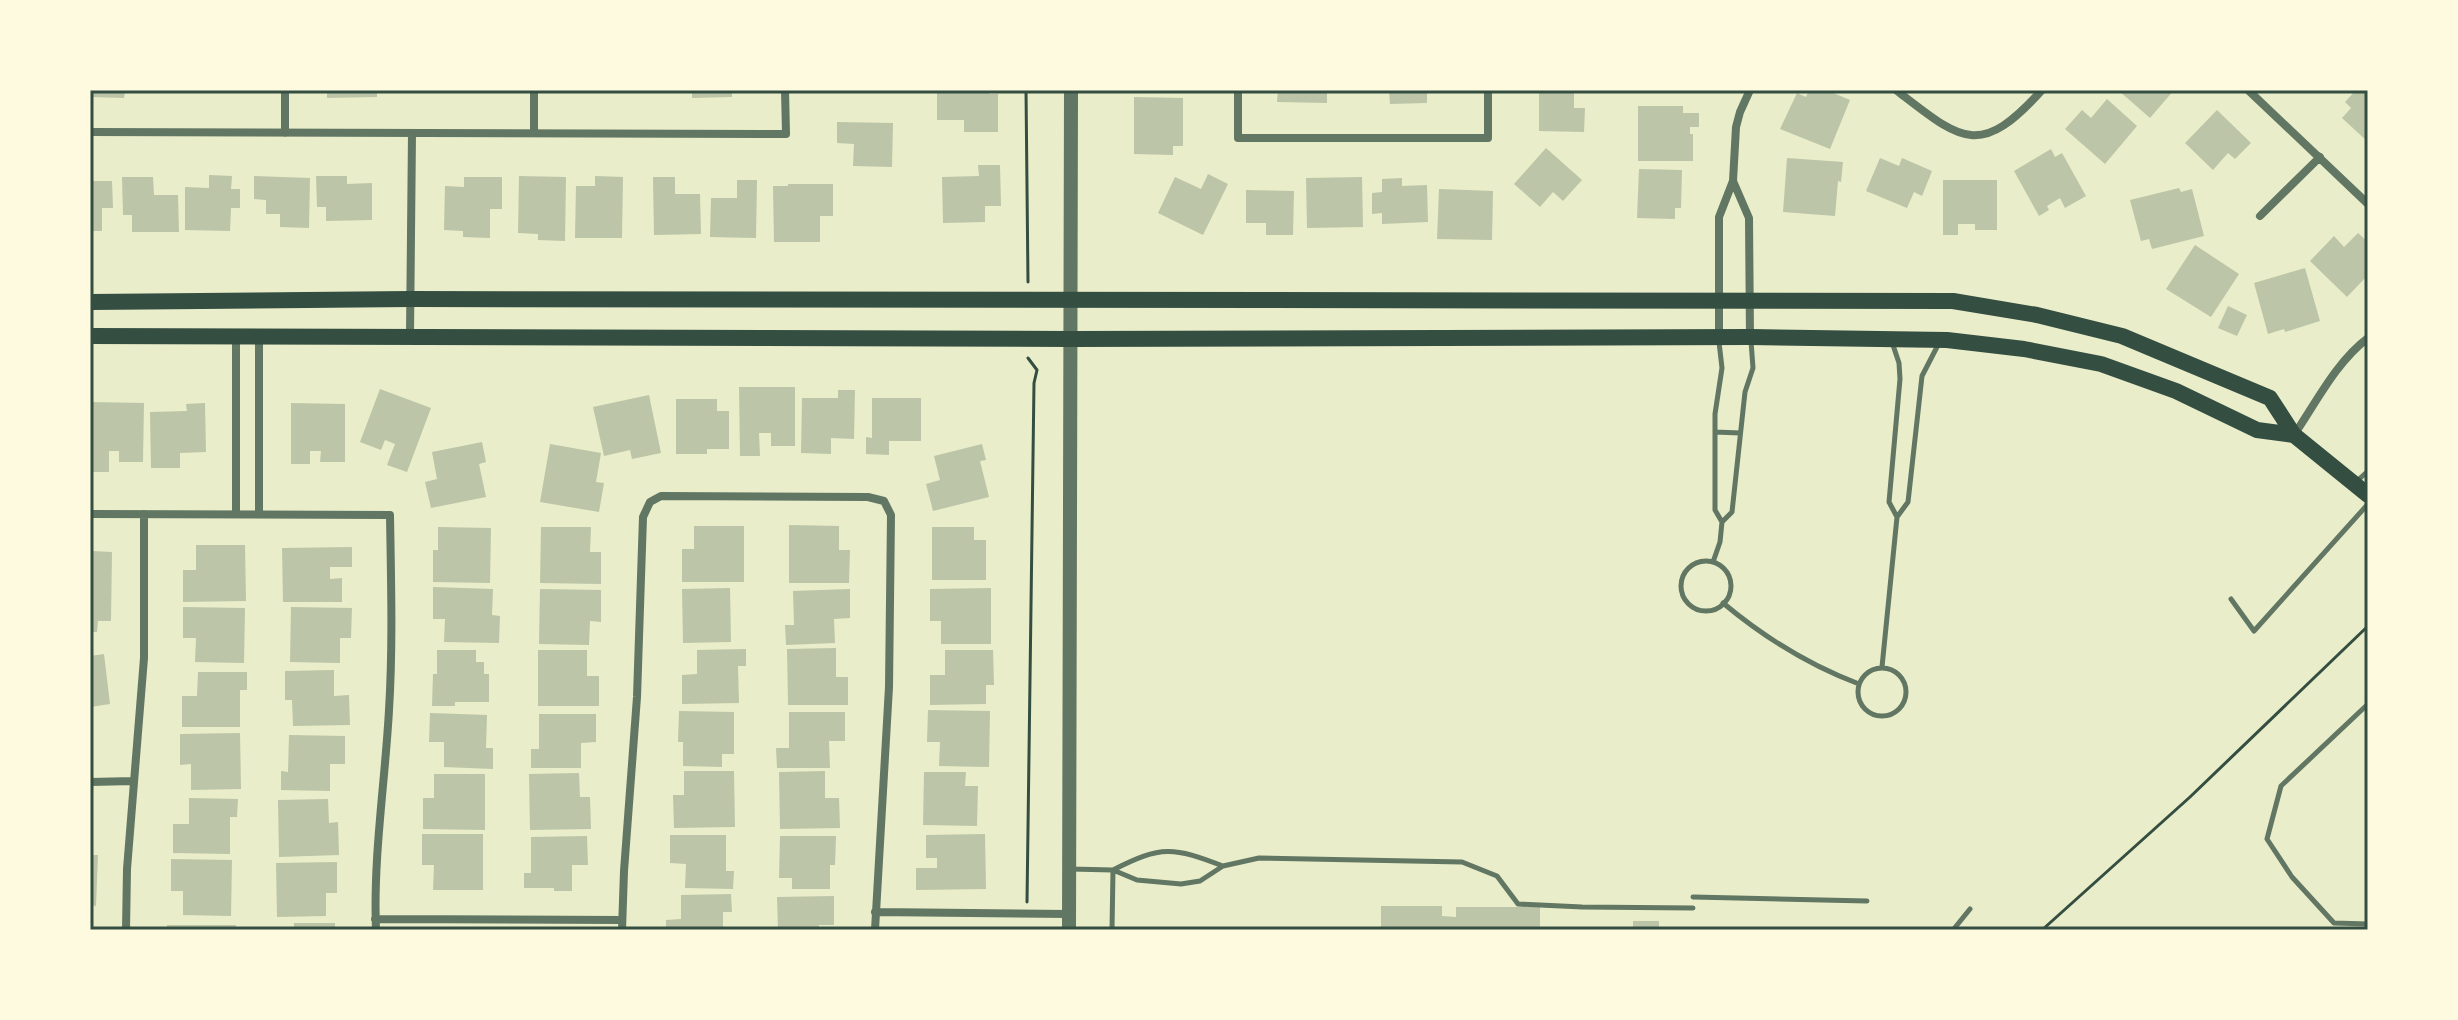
<svg xmlns="http://www.w3.org/2000/svg" width="2458" height="1020" font-family="Manrope,sans-serif">
	<style>
		.building { fill: #bcc5a7 }
		.lines { fill: none; stroke-linecap: round; stroke-linejoin: round }
		.path { stroke: #344e41; stroke-width: 3 }
		.service { stroke: #617663; stroke-width: 5 }
		.minor { stroke: #617663; stroke-width: 8 }
		.tertiary { stroke: #617663; stroke-width: 14 }
		.secondary { stroke: #344e41; stroke-width: 16 }
		.neatline { fill: none; stroke: #344e41; stroke-width: 3 }
	</style>
	<rect width="100%" height="100%" fill="#e9edc9"/>
	<path class="building" d="M90 90H125L124 98 90 97Z
		M327 90H377V97L327 98Z
		M692 90H732V97L692 98Z
		M945 90H989V94H998V132H964V120H937V93H945Z
		M1278 90H1327V103L1277 102Z
		M1389 90H1427V103L1390 104Z
		M1539 90H1574V108H1585L1584 132 1539 131Z
		M1809 90H1826L1850 100 1830 149 1780 129 1797 93 1806 97Z
		M2118 90H2174L2150 118Z
		M2356 90H2368V142L2342 118 2351 108 2345 102Z
		M1134 97 1183 98V146H1173V155L1134 154Z
		M2107 99 2137 126 2105 164 2065 129 2082 110 2091 118Z
		M1638 106H1683V113H1699V127H1690V134H1693V161H1638Z
		M2217 110 2251 143 2235 159 2228 153 2213 170 2185 143Z
		M837 122 893 123 892 167 853 166 854 144 837 143Z
		M1546 148 1582 180 1563 201 1553 192 1540 207 1514 184Z
		M2051 149 2055 157 2062 153 2086 196 2065 208 2060 198 2047 206 2049 210 2039 216 2014 171Z
		M1787 158 1843 162 1841 182 1838 181 1835 216 1783 212Z
		M1880 158 1899 166 1902 158 1932 171 1922 196 1914 192 1907 208 1866 191Z
		M978 165H1000L1001 206H985V222L943 223 942 177 979 176Z
		M1639 169 1682 170 1681 208H1675V219L1637 218Z
		M1208 174 1228 184 1203 235 1158 213 1175 177 1201 189Z
		M209 175 232 176 231 189H240V208H231L230 231 185 230V187L209 188Z
		M254 176 310 178 309 228 280 227V214H266V200L254 199Z
		M316 176H347V184L372 183V220L326 221V207H317Z
		M519 176 566 177 565 241 538 240V234L518 233Z
		M595 176 623 177 622 238H575L576 186H595Z
		M122 177H153L154 195H178L179 232H132V215H123Z
		M464 177H502V209H490V238L463 237V231L444 230 445 186 464 187Z
		M653 177H675V194H700L701 234 654 235Z
		M1362 177 1363 227 1307 228 1306 178Z
		M1402 178V186L1427 185 1428 222 1382 224V213L1372 214V193L1382 192V179Z
		M737 180H757L756 238 710 237 711 198H737Z
		M1943 180H1997V230H1975V224H1958V235H1943Z
		M90 181H112L113 208H102V231H90Z
		M788 184H833V216H820V242H774L773 186H788Z
		M2179 188 2181 192 2192 189 2204 236 2152 249 2149 239 2141 241 2130 200Z
		M1439 189 1493 191 1492 240 1437 239Z
		M1246 190 1294 191 1293 235H1266V223H1246Z
		M2358 233 2368 242V275L2347 297 2310 261 2334 236 2344 247Z
		M2195 245 2239 274 2211 317 2166 289Z
		M2305 268 2320 321 2285 332 2284 329 2268 334 2254 283Z
		M2228 306 2247 315 2237 336 2218 328Z
		M739 387H795V446H771V433H759L760 456H740Z
		M380 389 431 408 407 472 387 465 395 444 385 440 381 450 360 442Z
		M838 390H855L854 439 831 438V454L801 453 802 398H838Z
		M649 395 661 453 632 459 630 450 604 456 593 407Z
		M872 398H921V441H889V455L866 454V437L872 438Z
		M676 399H717V411H729V449H707V454H676Z
		M90 402 144 403 143 462H119V451H109V472H90Z
		M205 403 206 452 180 453V468H151L150 412 187 411 186 404Z
		M291 403 345 404V462H320L321 451H310V464H291Z
		M482 442 486 462 479 464 486 497 431 508 425 482 437 479 432 452Z
		M550 444 601 453 596 482 604 483 599 512 540 502Z
		M982 444 986 460 980 461 989 497 933 511 926 484 940 480 934 456Z
		M789 525 839 526V550H850L849 583H789Z
		M694 526H744V582H682V549H694Z
		M438 527 491 528 490 583 433 582V550H438Z
		M541 527H591L590 552H601V584L540 583Z
		M932 527H974V540H986V580H932Z
		M196 545H245L246 601 183 602V570H196Z
		M352 547V567H330V579L342 578V602H283L282 548Z
		M92 551 112 552 111 621H98L97 632H90Z
		M433 587 493 589 492 615 500 616 499 643 444 642 445 619H433Z
		M730 588 731 642 683 643 682 589Z
		M991 588V644H941V621H930V589Z
		M540 589 601 590V622L590 621 589 645 539 644Z
		M850 589V618L834 619 835 643 786 645 785 625H794L793 591Z
		M183 607 245 608 244 663 195 662 196 638H183Z
		M291 607 352 608 351 638H340V663L290 662Z
		M836 648V677H848V705H788L787 649Z
		M746 649V666H738L739 703 682 704V675L697 674V650Z
		M437 650H476V662H484V674H489V702H455V706H432L433 674H437Z
		M538 650H587V676H599V706H538Z
		M945 650H993L994 685H986V704L930 705V675H945Z
		M104 654 110 704 90 707V656Z
		M334 670V696L349 695 350 725 293 726 292 700H285V671Z
		M198 672H247V690H240V727H182V696H197Z
		M928 710 990 711 989 767 939 766 940 742H927Z
		M679 711 734 712V754H722V767L683 766V742H678Z
		M789 712H845V741H829L830 768H777L776 748H789Z
		M430 713 487 715 486 748H493V769L444 767V742H429Z
		M539 714H596V742L581 743V768H531V749H539Z
		M240 733 241 789 191 790V764L180 765V734Z
		M289 735 345 736V764H330V791L281 790V771L288 772Z
		M684 771H734L735 827 674 828 673 795H684Z
		M825 771V798H839L840 828 780 829 779 772Z
		M924 772H966L965 786H978L977 826 923 825Z
		M579 773 580 797H590L591 829 530 830 529 774Z
		M434 774H485V830L423 829V798H434Z
		M189 798 238 799 237 817H230V854L173 853V824H189Z
		M328 799 329 823 338 822 339 855 279 857 278 800Z
		M422 834H483V890H433L434 865H422Z
		M985 834 986 889 916 890V868H937V858H926V835Z
		M670 835H726V871H734L733 889 685 888 686 864 670 863Z
		M587 836 588 865H572V891H554V888H524V873H531V837Z
		M780 836H836L835 865H830V889H792V878H779Z
		M90 855H98L96 906 90 905Z
		M171 859 232 860 231 916 183 915V891H171Z
		M337 862V893H326V916L277 917 276 863Z
		M731 894 732 912H723V930H666V920L681 919V895Z
		M834 896V925H819V930H778L777 897Z
		M1381 906H1442V916L1456 917V907H1540V929L1381 930Z
		M1633 921H1659V930H1633Z
		M294 923H335V930H294Z
		M167 925H236V930H167Z"/>
	<g class="lines">
		<path class="path" d="M1026 90 1028 282
			M1027 902 1034 383 1037 370 1028 358
			M2042 930 2190 797 2368 626"/>
		<path class="service" d="M1719 342 1722 368 1715 414V510L1722 522 1732 512 1745 392 1753 368 1751 341
			M1892 342 1899 363 1900 379 1889 502 1897 517 1908 502 1922 376 1938 345
			M1715 432 1740 433
			M2357 481 2368 471
			M1681 586a25 25 0 1 1 50 0a25 25 0 1 1-50 0Z
			M1713 562 1720 542 1722 522
			M2231 599 2254 631 2368 504
			M1723 603C1765 638 1808 665 1859 684
			M1882 667 1897 517
			M1858 692a24 24 0 1 1 48 0a24 24 0 1 1-48 0Z
			M2368 704 2281 786 2267 839 2292 877 2334 923 2368 924
			M1223 866C1173 847 1162 845 1113 870L1137 880 1181 884 1200 881 1223 866 1259 858 1462 862 1497 876 1518 904 1582 907 1693 908
			M1070 869 1113 870 1112 930
			M1693 897 1867 901
			M1953 930 1970 909"/>
		<path class="minor" d="M1238 90V138H1488V90
			M1896 90C1961 140 1979 160 2042 90
			M2248 90 2368 204
			M90 132 786 134 785 90
			M285 133V90
			M534 133V90
			M1733 181 1749 218 1750 337
			M2260 216 2320 157
			M259 335V514
			M410 335 412 133
			M236 336V514
			M1719 337V217L1733 181 1736 127 1740 112 1750 90
			M2294 435C2316 403 2336 362 2368 338
			M90 514 390 515C391 580 393 645 389 710 385 783 373 857 376 930
			M90 782 134 781
			M875 912 1069 914
			M375 919 622 920
			M126 930 127 869 144 658V514
			M622 930 624 871 637 697 643 517 650 502 661 496 868 497 884 501 891 515 889 687 875 930"/>
		<path class="tertiary" d="M1069 930 1071 90"/>
		<path class="secondary" d="M90 302 410 299 1953 301 2037 315 2122 336 2270 398 2294 435 2368 495
			M90 336 1070 339 1750 337 1947 340 2024 349 2101 364 2176 391 2257 430 2294 435"/>
	</g>
	<rect width="2458" height="1020" fill="none" stroke="#fefae0" stroke-width="184"/>
	<rect x="92" y="92" width="2274" height="836" class="neatline"/>
</svg>
